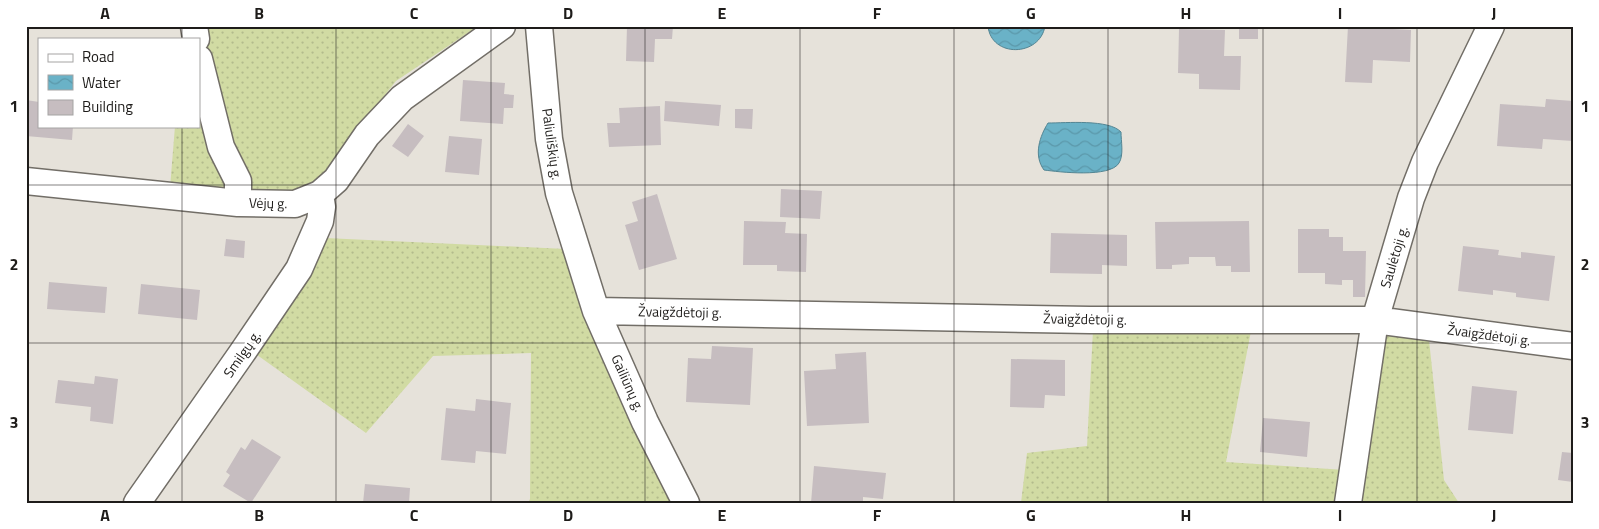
<svg xmlns="http://www.w3.org/2000/svg" width="1599" height="529" font-family="'Titillium Web',sans-serif">
	<style>
		.grass { fill: url(#grass-dots) }
		.water { fill: url(#water-waves); stroke: #538593 }
		.building { fill: #c6bdc0 }
		.lines { fill: none; stroke-linecap: round; stroke-linejoin: round }
		.street-casing { stroke: #726e67; stroke-width: 29 }
		.street { stroke: #fff; stroke-width: 26 }
		.grid { fill: none; stroke: #1e1c1a; stroke-width: 1; stroke-opacity: 0.55 }
		.labels { text-anchor: middle; stroke-width: 4.5; stroke-linejoin: round; paint-order: stroke }
		.street-label { font-size: 14px; fill: #1e1c1a; stroke: #fff }
		.neatline { fill: none; stroke: #1e1c1a; stroke-width: 2 }
		.grid-label { font-size: 16px; text-anchor: middle; font-weight: bold; fill: #1e1c1a }
	</style>
	<defs>
		<pattern id="grass-dots" width="8" height="8" patternUnits="userSpaceOnUse" patternTransform="scale(1.25)"><rect width="8" height="8" fill="#d1dba3"/><path d="M2 2h.1M6 6h.1" fill="none" stroke="#b3bb8c" stroke-width="1.8" stroke-linecap="round"/></pattern>
		<pattern id="water-waves" width="16" height="10" patternUnits="userSpaceOnUse" patternTransform="scale(1.25)"><rect width="16" height="10" fill="#6ab2c7"/><path d="M0 5q4-4 8 0t8 0" fill="none" stroke="#5b98aa"/></pattern>
	</defs>
	<rect width="100%" height="100%" fill="#e6e2da"/>
	<path class="grass" d="M182 26H478L396 81 312 187 276 197 170 188 175 126H199V39H181Z
		M325 238 566 249 673 503H528L530 499 531 353 433 356 366 433 253 352Z
		M1093 330 1251 331 1226 462 1360 471 1384 334 1429 340 1444 480 1459 503H1021L1027 453 1087 446Z"/>
	<path class="water" d="M988 26H1045C1040 57 991 58 988 26Z
		M1048 123C1066 123 1109 119 1121 132 1121 141 1124 155 1119 163 1110 178 1059 172 1044 170 1033 155 1040 136 1048 123Z"/>
	<path class="building" d="M627 26H673L672 39H655L654 62 626 61Z
		M1239 26H1258V39H1239Z
		M1348 26H1375V28L1411 30 1410 62 1373 60 1372 83 1345 82Z
		M1179 29 1225 30 1224 56H1241L1240 90 1199 89V74L1178 73Z
		M463 80 505 83 504 94 514 95 513 108H504L503 124 460 121Z
		M1546 99 1573 101V141L1543 139 1542 149 1497 146 1500 104 1545 107Z
		M26 100 39 102V126H73L72 140 26 136Z
		M665 101 721 105 719 126 664 121Z
		M660 106 661 145 609 147 607 123H620L619 108Z
		M735 109H753L752 129 735 128Z
		M408 124 424 136 408 157 392 146Z
		M449 136 482 139 479 175 445 172Z
		M781 189 822 191 820 219 780 217Z
		M657 194 677 259 639 270 625 225 638 221 632 202Z
		M744 221 786 222 785 233 807 234 806 272 777 271V265H743Z
		M1249 221 1250 272H1231V266H1216L1215 257H1189V264L1172 265V269H1156L1155 222Z
		M1298 229H1329V237H1343V251H1366L1365 297H1353V280H1342V285L1325 284V273H1298Z
		M1051 233 1127 235V266L1102 265V274L1050 273Z
		M226 239 245 241 244 258 224 256Z
		M1463 246 1499 250 1498 255 1521 258V252L1555 256 1549 301 1516 297V293L1493 290V295L1458 291Z
		M49 282 107 287 105 313 47 309Z
		M141 284 200 290 197 320 138 314Z
		M712 346 753 348 750 405 686 402 688 358 711 359Z
		M866 352 869 423 807 426 804 371 836 369 835 354Z
		M1011 359 1065 360V396L1045 395 1044 408 1010 407Z
		M95 376 118 379 113 424 90 421 91 407 55 403 58 380 94 384Z
		M1472 386 1517 391 1513 434 1468 430Z
		M476 399 511 403 506 454 476 451 475 463 441 460 446 408 475 411Z
		M1263 418 1310 422 1307 457 1260 452Z
		M252 439 281 457 251 503 223 486 230 475 226 472 241 447 245 450Z
		M1562 452 1573 453V482L1558 480Z
		M814 466 886 473 883 499 863 497V503H811Z
		M365 484 410 488 409 503H363Z"/>
	<g class="lines">
		<defs>
			<path id="street" d="M194 26 196 39
				M539 26 549 139 559 193 596 311 645 422 686 503
				M199 59 221 147 238 181V203
				M26 181 238 203 295 204 320 194 336 180 367 135 402 98 502 26
				M596 311 1090 320H1375L1573 346
				M137 503 242 353 299 269 320 221 322 207 320 194
				M1348 503 1375 320 1411 198 1425 162 1491 26"/>
		</defs>
		<use href="#street" class="street-casing"/>
		<use href="#street" class="street"/>
	</g>
	<path class="grid" d="M182 26V39M336 26V503M491 26V503M645 26V503M800 26V503M954 26V503M1108 26V503M1263 26V503M1417 26V503M182 126V503M26 185H1573M26 343H1573"/>
	<g class="labels">
		<g class="street-label">
			<text transform="translate(552 144) rotate(82)" y="5">Paliuliškių g.</text>
			<text transform="translate(268 203) rotate(1)" y="5">Vėjų g.</text>
			<text transform="translate(1394 257) rotate(-73)" y="5">Saulėtoji g.</text>
			<text transform="translate(680 312) rotate(1)" y="5">Žvaigždėtoji g.</text>
			<text transform="translate(1085 319) rotate(1)" y="5">Žvaigždėtoji g.</text>
			<text transform="translate(1489 335) rotate(8)" y="5">Žvaigždėtoji g.</text>
			<text transform="translate(242 354) rotate(-55)" y="5">Smilgų g.</text>
			<text transform="translate(628 383) rotate(66)" y="5">Gailiūnų g.</text>
		</g>
	</g>
	<rect width="1599" height="529" fill="none" stroke="#ffffff" stroke-width="55"/>
	<rect x="38" y="38" width="162" height="90" fill="#ffffff" stroke="#a5a4a3"/>
	<rect x="48" y="54" width="25" height="8" fill="#ffffff" stroke="#a5a4a3"/>
	<text x="82" y="62" font-size="15" fill="#1e1c1a">Road</text>
	<rect x="48" y="75" width="25" height="15" fill="url(#water-waves)" stroke="#a5a4a3"/>
	<text x="82" y="88" font-size="15" fill="#1e1c1a">Water</text>
	<rect x="48" y="100" width="25" height="15" fill="#c6bdc0" stroke="#a5a4a3"/>
	<text x="82" y="112" font-size="15" fill="#1e1c1a">Building</text>
	<rect x="28" y="28" width="1544" height="474" class="neatline"/>
	<g class="grid-label">
		<text x="105" y="19">A</text>
		<text x="259" y="19">B</text>
		<text x="414" y="19">C</text>
		<text x="568" y="19">D</text>
		<text x="722" y="19">E</text>
		<text x="877" y="19">F</text>
		<text x="1031" y="19">G</text>
		<text x="1186" y="19">H</text>
		<text x="1340" y="19">I</text>
		<text x="1494" y="19">J</text>
		<text x="14" y="112">1</text>
		<text x="1585" y="112">1</text>
		<text x="14" y="270">2</text>
		<text x="1585" y="270">2</text>
		<text x="14" y="428">3</text>
		<text x="1585" y="428">3</text>
		<text x="105" y="521">A</text>
		<text x="259" y="521">B</text>
		<text x="414" y="521">C</text>
		<text x="568" y="521">D</text>
		<text x="722" y="521">E</text>
		<text x="877" y="521">F</text>
		<text x="1031" y="521">G</text>
		<text x="1186" y="521">H</text>
		<text x="1340" y="521">I</text>
		<text x="1494" y="521">J</text>
	</g>
</svg>
